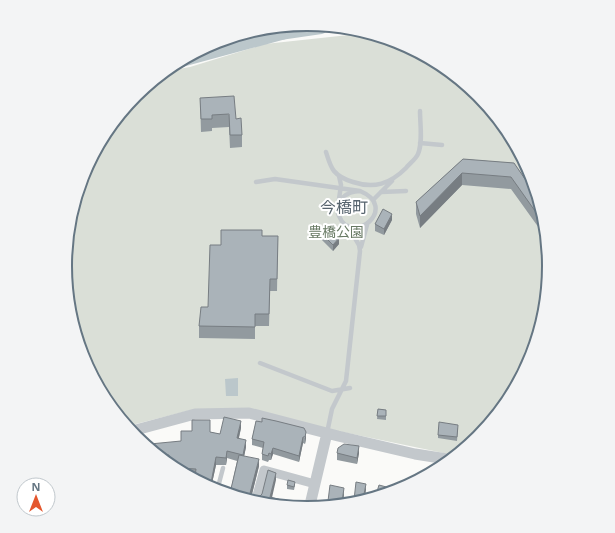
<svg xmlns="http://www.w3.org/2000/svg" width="615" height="533" font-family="'Open Sans','Noto Sans JP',sans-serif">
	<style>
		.green { fill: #dadfd7 }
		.water { fill: #bbc7cb }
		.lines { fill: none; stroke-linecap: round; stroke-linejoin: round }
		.river { stroke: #bbc7cb; stroke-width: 14 }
		.service { stroke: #c3c8cc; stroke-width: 4.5 }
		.minor { stroke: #c3c8cc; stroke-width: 9 }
		.tertiary { stroke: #c3c8cc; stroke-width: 11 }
		.wall { fill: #929a9f }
		.shaded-wall { fill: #777d82 }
		.building { fill: #aab3b9; stroke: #777d82 }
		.labels { text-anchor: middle; stroke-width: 4; stroke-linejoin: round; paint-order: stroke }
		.park-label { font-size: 14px; fill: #687a64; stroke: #fff }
		.quarter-label { font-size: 16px; fill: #57646e; stroke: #fff }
		.rim { fill: none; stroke: #657683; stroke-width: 2 }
	</style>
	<rect width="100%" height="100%" fill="#fafaf8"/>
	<path class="green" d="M358 34 401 43 479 95 532 174 550 267 531 360 479 438 453 455 309 425 195 409 128 426 83 359 65 266 84 173 136 95 173 70 190 67 265 44Z"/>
	<path class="water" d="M285 29 286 39 175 69 215 42Z
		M238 378V396H226L225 379Z"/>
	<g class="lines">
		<path class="river" d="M266 35 321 27"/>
		<path class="service" d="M420 143 442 145
			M326 152C328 158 330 166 334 171 339 177 346 180 353 182 374 189 390 184 406 168 409 164 416 159 418 154 423 142 420 124 420 111
			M339 176 341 185 339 199
			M256 182 275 179 360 191C400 207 352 248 339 216 333 201 347 191 360 191
			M381 192 406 191
			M373 200 392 181
			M361 247 367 225
			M260 363 332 391 350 388
			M327 433 332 409 346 381 360 251 359 245 348 226
			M217 491 223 468"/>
		<path class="minor" d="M256 499 264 470 315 484"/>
		<path class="tertiary" d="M132 431 195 414 249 413 338 436 415 454 447 459
			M309 509 327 433"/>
	</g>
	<path class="wall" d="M200 98 236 119 242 135V147L230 148 229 127 212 128V131L201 132Z
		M463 159 514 163 536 195 544 235 511 189 462 185 420 228 416 214V202Z
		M392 220 384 235 375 231V224Z
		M320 232 339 244 333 251 320 238Z
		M262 236H278L277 291H270L269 326H255V339L199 338V326L208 307 221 245Z
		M378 409 386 410V420L377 419Z
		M256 421 306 438 305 444 303 443 299 462 273 454 271 460H269L268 462 262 460V454L263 448 252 445V439Z
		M241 428 239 438 246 447 244 456 259 466 251 498 230 493 237 461 227 458 226 465H216L211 488 195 477V476H192L149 447 181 441 210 432 220 434Z
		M458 428 457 441 438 438V435Z
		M337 453H359L357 464 337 460Z
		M287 485H295L294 490 287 489Z
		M344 494 343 502 328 505V501Z"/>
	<path class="shaded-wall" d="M462 173V185L420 228V216Z
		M392 214V220L384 235V229Z
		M339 238V244L333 251V245Z
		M241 421V428L237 445V438Z
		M306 432V438L305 444V437Z
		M303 437V443L299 462V456Z
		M246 440V447L243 462V455Z
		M359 446V453L357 464V458Z
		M273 448V454L271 460V454Z
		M227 451V458L226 465V458Z
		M216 457V465L211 488V483Z
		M259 459V466L251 498 249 497Z
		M276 473V480L271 502 270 497Z
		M366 484V490L365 498 364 494Z
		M344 488V494L343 502H342Z"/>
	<path class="building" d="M234 96 236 119 241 118 242 135H230L229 114 212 115V119H201L200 98Z
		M463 159 514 163 536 195 540 218 511 177 462 173 420 216 416 202Z
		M383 209 392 214 384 229 375 224Z
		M326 226 339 238 333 245 320 232Z
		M221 230H262V236H278L277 279H270L269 314H255V327L199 326 201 307H208L210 245H221Z
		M378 409 386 410V416H377Z
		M224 417 241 421 237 438 246 440 243 455 227 451 226 458 216 457 211 483H208V486L195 477 196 469 180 468 169 460V455H161L149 447 150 446V444L181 441V431H192V420H210V432L220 434Z
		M262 418 276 421 304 428 306 432 305 437H303L299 456 273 448 271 454 269 453 268 456 262 454 264 442 252 439 256 421 262 422Z
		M439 422 458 425 457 437 438 435Z
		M344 444 359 446 357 458 337 453 338 448Z
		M239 455 259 459 249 497 234 494 230 493Z
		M268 470 276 473 270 497 289 502 288 505 256 499 255 498 260 496 262 494Z
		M288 480 295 482 294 487 287 485Z
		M356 482 366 484 364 494 373 496 354 500Z
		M330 485 344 488 342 502 339 503 328 501Z
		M379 485 394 489V487L403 489 400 491 376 495Z"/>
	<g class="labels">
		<g class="park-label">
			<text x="336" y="237">豊橋公園</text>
		</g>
		<g class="quarter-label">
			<text x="344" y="213">今橋町</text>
		</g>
	</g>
	<path d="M0 0H615V533H0ZM72 266a235 235 0 1 1 470 0a235 235 0 1 1-470 0Z" fill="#f3f4f5" fill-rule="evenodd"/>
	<path class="rim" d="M72 266a235 235 0 1 1 470 0a235 235 0 1 1-470 0Z"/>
	<g transform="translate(36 497)"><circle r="19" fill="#ffffff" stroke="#c1c8cd"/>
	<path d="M0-3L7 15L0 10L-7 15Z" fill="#e4572e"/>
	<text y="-6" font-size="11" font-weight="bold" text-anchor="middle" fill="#657683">N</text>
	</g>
</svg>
